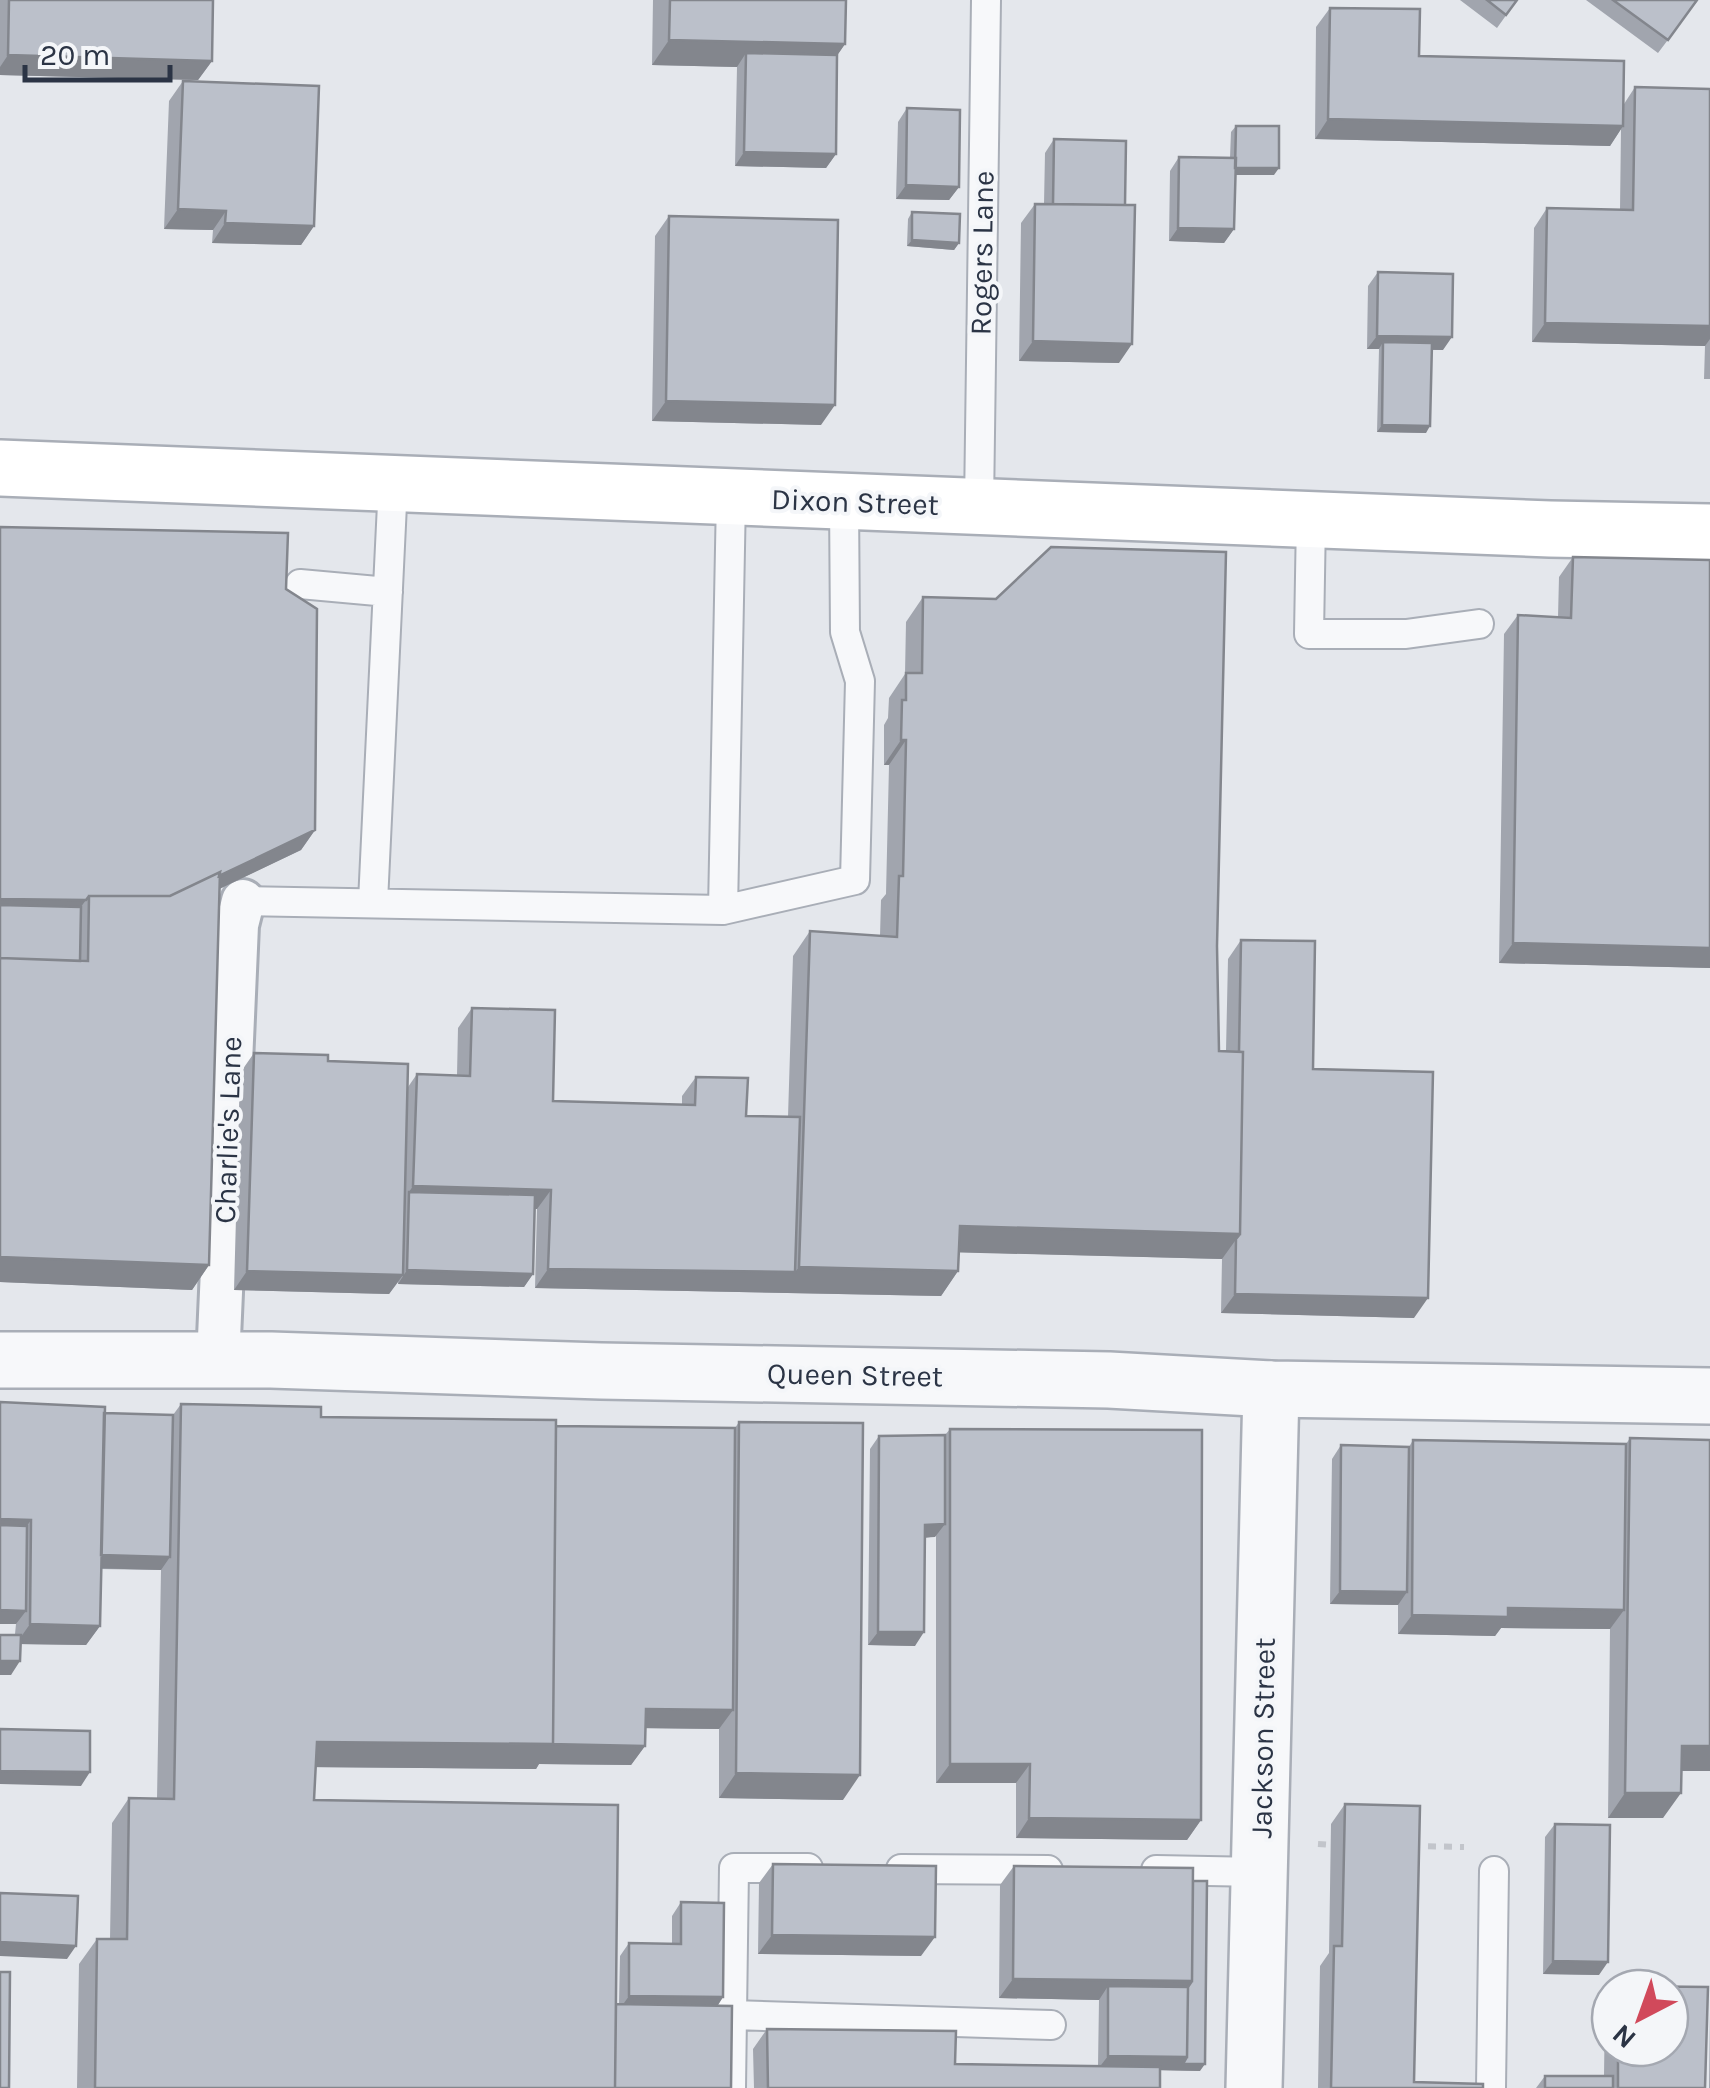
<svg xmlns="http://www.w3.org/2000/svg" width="1710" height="2088" font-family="Karla,sans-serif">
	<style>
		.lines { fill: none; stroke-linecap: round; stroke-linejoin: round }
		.service-casing { stroke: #a9aeb7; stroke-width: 32 }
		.pedestrian-casing { stroke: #a9aeb7; stroke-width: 48 }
		.minor-casing { stroke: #a9aeb7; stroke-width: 60 }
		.tertiary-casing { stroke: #a9aeb7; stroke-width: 60 }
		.secondary-casing { stroke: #a9aeb7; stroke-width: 60 }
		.path { stroke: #c2c5cb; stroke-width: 6; stroke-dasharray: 8 8; stroke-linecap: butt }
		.service { stroke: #f7f8fa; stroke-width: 28 }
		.pedestrian { stroke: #f7f8fa; stroke-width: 42 }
		.minor { stroke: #f7f8fa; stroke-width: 55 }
		.tertiary { stroke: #f7f8fa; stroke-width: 55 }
		.secondary { stroke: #fff; stroke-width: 55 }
		.wall { fill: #a1a5ae }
		.shaded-wall { fill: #83868d }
		.building { fill: #bbc0ca; stroke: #83868d; stroke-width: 2.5 }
		.labels { text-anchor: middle; stroke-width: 8; stroke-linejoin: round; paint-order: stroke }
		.street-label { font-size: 30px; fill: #2b3445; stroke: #f4f6f9 }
	</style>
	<rect width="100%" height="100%" fill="#e4e7ec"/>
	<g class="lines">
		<defs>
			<path id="service" d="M979 506 986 0
				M1311 519 1309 634H1406L1479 624
				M300 584 388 592
				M243 901 723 910 855 880 860 681 845 632 844 501
				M373 902 393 483
				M723 910 731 497
				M901 1869 1048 1870
				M1156 1870 1260 1872
				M732 2015 1051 2025
				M731 2088 734 1868H808
				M1491 2088 1494 1871"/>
			<path id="pedestrian" d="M218 1361 237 925 243 901"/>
			<path id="minor" d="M1254 2088 1271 1389"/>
			<path id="tertiary" d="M0 1360H271L601 1371 1109 1380 1271 1389 1710 1396"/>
			<path id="secondary" d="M0 468 1550 529 1710 532"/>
		</defs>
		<use href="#service" class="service-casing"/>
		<use href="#pedestrian" class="pedestrian-casing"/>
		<use href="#minor" class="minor-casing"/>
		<use href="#tertiary" class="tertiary-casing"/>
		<use href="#secondary" class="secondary-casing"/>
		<path class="path" d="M1318 1844 1331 1845
			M1412 1846 1464 1847"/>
		<use href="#service" class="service"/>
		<use href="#pedestrian" class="pedestrian"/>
		<use href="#minor" class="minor"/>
		<use href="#tertiary" class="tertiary"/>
		<use href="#secondary" class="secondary"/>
	</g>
	<path class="wall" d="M0 0H213L212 61 198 80 0 75Z
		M653 0H846L845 44 837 55 836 154 826 168 735 166 737 67 652 65Z
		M1460 0H1517L1497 28Z
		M1586 0H1698L1658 53Z
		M1330 8 1419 56 1624 104 1635 87 1710 89V379H1704L1705 346 1532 342 1534 228 1547 208 1620 210 1621 129 1610 146 1315 139 1316 27Z
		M183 81 314 226 301 245 212 243 213 230 164 229 169 101Z
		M907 108 959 187 949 200 896 199 898 122Z
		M1236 126 1274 175H1235L1234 229 1224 243 1169 241 1170 171 1179 157 1230 158 1231 132Z
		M1054 139 1119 363 1019 361 1021 223 1035 204H1044L1045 153Z
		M912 212 959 243 954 250 907 246 908 219Z
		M669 216 821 425 652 421 655 236Z
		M1378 272 1443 350H1432L1426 433 1377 432 1379 349H1367L1368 286Z
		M0 527 286 589 315 830 301 850 219 889 209 1265 192 1290 0 1282Z
		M1573 557 1710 560V968L1499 963 1504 634 1518 615 1558 617 1559 577Z
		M923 597 1217 946 1219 1051H1226L1228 959 1241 940 1313 1069 1414 1318 1221 1313 1222 1259 959 1252 958 1271 941 1296 535 1288 537 1209H534L533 1274 524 1287 398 1284V1282L389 1294 234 1290 240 1073 254 1053 328 1061 408 1087 417 1074 457 1075 458 1028 472 1008 553 1101 682 1105V1096L696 1077 746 1116 788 1117 793 956 810 931 880 936 881 900 886 894 889 765H884V725L888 718 889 698 905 674 906 622Z
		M0 1402 104 1413 173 1415 181 1404 321 1417 556 1426 735 1428 739 1422 843 1800 719 1798V1729L645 1728V1746L631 1765 539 1764 536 1769 316 1767 314 1800 616 2004H619L620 1956 629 1943H672V1916L681 1902 723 1997 718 2005 731 2088H77L79 1964 97 1939H110L112 1823 129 1798 157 1799 161 1570 101 1569 100 1626 86 1645 21 1644 11 1675 16 1624H0Z
		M950 1429 1201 1820 1187 1840 1016 1838V1783H936V1536L925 1538 915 1646 868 1645 870 1449 879 1436 945 1435Z
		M1630 1438 1710 1771H1681L1663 1818H1608L1610 1629 1501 1628 1495 1636 1398 1634V1605L1330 1604 1332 1459 1341 1445 1409 1447 1413 1440 1626 1444Z
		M1345 1804 1414 2082 1483 2088H1318L1320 1966 1329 1953 1331 1824Z
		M1555 1824 1599 1975 1543 1974 1545 1837Z
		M773 1864 921 1956 758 1954 759 1883Z
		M1014 1866 1200 2071 1160 2070V2088H754L753 2049 767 2029 955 2064 1098 2066 1099 2000 999 1998 1000 1885Z
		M1618 1986 1708 1987 1705 2088H1536L1545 2076H1604L1605 2005 1610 1997V2048H1670V1988H1617Z
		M1710 2012V2088H1709Z"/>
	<path class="shaded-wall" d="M669 40 845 44 828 69 746 53 737 67 652 65Z
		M8 55 212 61 198 80 0 75V67Z
		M1328 119 1623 126 1610 146 1315 139Z
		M744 152 836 154 826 168 735 166Z
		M1235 168H1279L1274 175H1230Z
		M906 185 959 187 949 200 896 199Z
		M178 209 226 211 213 230 164 229Z
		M225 223 314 226 301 245 212 243Z
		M1178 228 1234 229 1224 243 1169 241Z
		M912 240 959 243 954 250 907 246Z
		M1545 323 1710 326V339L1705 346 1532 342Z
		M1377 336 1452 337 1443 350 1383 349V342L1379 349H1367Z
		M1033 341 1132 344 1119 363 1019 361Z
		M666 401 835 405 821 425 652 421Z
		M1382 425 1430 426 1426 433 1377 432Z
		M901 740H906L889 765H884Z
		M315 830 301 850 152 921 88 920Z
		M0 899 86 900 72 919 0 918Z
		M1513 943 1710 948V968L1499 963Z
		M413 1186 551 1190 537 1209 409 1205V1192Z
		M960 1226 1240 1234 1222 1259 943 1252Z
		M0 1257 209 1265 192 1290 0 1282Z
		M799 1267 958 1271 941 1296 535 1288 548 1269 795 1272Z
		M407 1270 533 1274 524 1287 398 1284Z
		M247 1271 403 1275 389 1294 234 1290Z
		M1235 1294 1428 1298 1414 1318 1221 1313Z
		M0 1519 31 1520 18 1539H0Z
		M945 1524 935 1537 916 1538 925 1525Z
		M97 1555 170 1557 161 1570 87 1568Z
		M1340 1591 1407 1592 1398 1605 1330 1604Z
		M1508 1608 1624 1610 1610 1629 1501 1628 1495 1636 1398 1634 1412 1615Z
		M0 1610 26 1611 16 1624H0Z
		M30 1624 100 1626 86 1645 16 1644Z
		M878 1632H924L915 1646 868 1645Z
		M0 1661H20L11 1675H0Z
		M646 1709 733 1710 719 1729 632 1728Z
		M317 1742 645 1746 631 1765 539 1764 536 1769 299 1767Z
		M1682 1746H1710V1771H1664Z
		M950 1764H1030L1016 1783H936Z
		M0 1771 90 1772 81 1786 0 1784Z
		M736 1773 860 1775 843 1800 719 1798Z
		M1625 1793H1681L1663 1818H1608Z
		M1029 1818 1201 1820 1187 1840 1016 1838Z
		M772 1935 935 1937 921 1956 758 1954Z
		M0 1942 76 1946 67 1959 0 1956Z
		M1553 1961 1608 1962 1599 1975 1543 1974Z
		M1013 1979 1192 1981 1179 2001 1108 1986 1099 2000 999 1998Z
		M629 1996 723 1997 714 2011 619 2010Z
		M1108 2056 1187 2057 1205 2064 1200 2071 1098 2069Z"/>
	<path class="building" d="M9 0H213L212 61 8 55Z
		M670 0H846L845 44 669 40Z
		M1487 0H1517L1506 15Z
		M1613 0H1697L1668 40Z
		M1330 8 1420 9 1419 56 1624 61 1623 126 1328 119Z
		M746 53 837 55 836 154 744 152Z
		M183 81 319 86 314 226 225 223 226 211 178 209Z
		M1635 87 1710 89V326L1545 323 1547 208 1633 210Z
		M907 108 960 110 959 187 906 185Z
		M1236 126H1279V168H1235Z
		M1054 139 1126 141 1125 205 1053 204Z
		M1179 157 1236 158 1234 229 1178 228Z
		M1035 204 1135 205 1132 344 1033 341Z
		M912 212 960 214 959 243 912 240Z
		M669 216 838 220 835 405 666 401Z
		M1378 272 1453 274 1452 337 1377 336Z
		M1383 342 1432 343 1430 426 1382 425Z
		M0 527 288 533 286 589 317 609 315 830 219 876 220 872 170 896H89L86 900 0 899Z
		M1051 547 1226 552 1217 946 1219 1051 1243 1052 1240 1234 960 1226 958 1271 799 1267 810 931 897 937 899 876H903L906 740H901L902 700H906V673H922L923 597 996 599Z
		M1573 557 1710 560V948L1513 943 1518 615 1571 618Z
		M220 872 209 1265 0 1257V958L88 961 89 896H170Z
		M0 905 81 907 80 961 0 958Z
		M1241 940 1315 941 1313 1069 1433 1072 1428 1298 1235 1294 1236 1239 1240 1234 1243 1052H1239Z
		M472 1008 555 1010 553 1101 695 1105 696 1077 748 1078 746 1116 800 1117 795 1272 548 1269 551 1190 413 1186 417 1074 470 1076Z
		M254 1053 328 1055V1061L408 1064 403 1275 247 1271Z
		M409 1192 535 1195 533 1274 407 1270Z
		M0 1402 105 1407 100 1626 30 1624 31 1520 0 1519Z
		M181 1404 321 1407V1417L556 1420 553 1744 317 1742 314 1800 618 1805 615 2088H95L97 1939H127L129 1798 174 1799Z
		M104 1413 173 1415 170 1557 101 1555Z
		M739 1422 863 1423 860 1775 736 1773Z
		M556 1426 735 1428 733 1710 646 1709 645 1746 549 1744H553Z
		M950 1429 1202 1430 1201 1820 1029 1818 1030 1764H950Z
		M945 1435V1524L925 1525 924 1632H878L879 1436Z
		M1630 1438 1710 1440V1746H1682L1681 1793H1625Z
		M1413 1440 1626 1444 1624 1610 1508 1608V1617L1412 1615Z
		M1341 1445 1409 1447 1407 1592 1340 1591Z
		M0 1525 27 1526 26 1611 0 1610Z
		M0 1635H21L20 1661H0Z
		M0 1729 90 1731V1772L0 1771Z
		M1345 1804 1420 1806 1414 2082 1483 2084V2088H1331L1334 1946H1342Z
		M1555 1824 1610 1825 1608 1962 1553 1961Z
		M773 1864 936 1866 935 1937 772 1935Z
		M1014 1866 1193 1868 1192 1981 1013 1979Z
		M1193 1881H1207L1205 2064H1183L1187 2057 1188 1987 1192 1981Z
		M0 1893 78 1896 76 1946 0 1942Z
		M681 1902 724 1903 723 1997 629 1996V1943L681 1944Z
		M0 1972H10L9 2088H0Z
		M1108 1986 1188 1987 1187 2057 1108 2056Z
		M1618 1986 1708 1987 1705 2088H1618V2048H1670V1988H1618Z
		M616 2004 732 2006 731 2088H615Z
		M767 2029 956 2031 955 2064 1160 2067V2088H768Z
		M1545 2076H1613V2088H1545Z"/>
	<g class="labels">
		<g class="street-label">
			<text transform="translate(982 253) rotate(-89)" y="10">Rogers Lane</text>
			<text transform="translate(855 502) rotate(2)" y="10">Dixon Street</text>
			<text transform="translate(228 1130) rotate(-88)" y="10">Charlie's Lane</text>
			<text transform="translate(855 1375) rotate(1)" y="10">Queen Street</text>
			<text transform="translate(1263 1738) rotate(-89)" y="10">Jackson Street</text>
		</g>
	</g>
	<g transform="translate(1640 2018) rotate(221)"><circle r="48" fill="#f4f6f9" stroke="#a4a8b1" stroke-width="2.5"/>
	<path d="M0-8L18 38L0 25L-18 38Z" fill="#d1495b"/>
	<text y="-15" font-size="28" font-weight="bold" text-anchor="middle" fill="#2b3445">N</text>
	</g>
	<path d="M25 65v15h145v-15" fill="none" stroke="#2b3445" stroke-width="5"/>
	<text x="40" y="65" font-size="30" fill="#2b3445" stroke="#f4f6f9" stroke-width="8" paint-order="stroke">20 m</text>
</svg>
